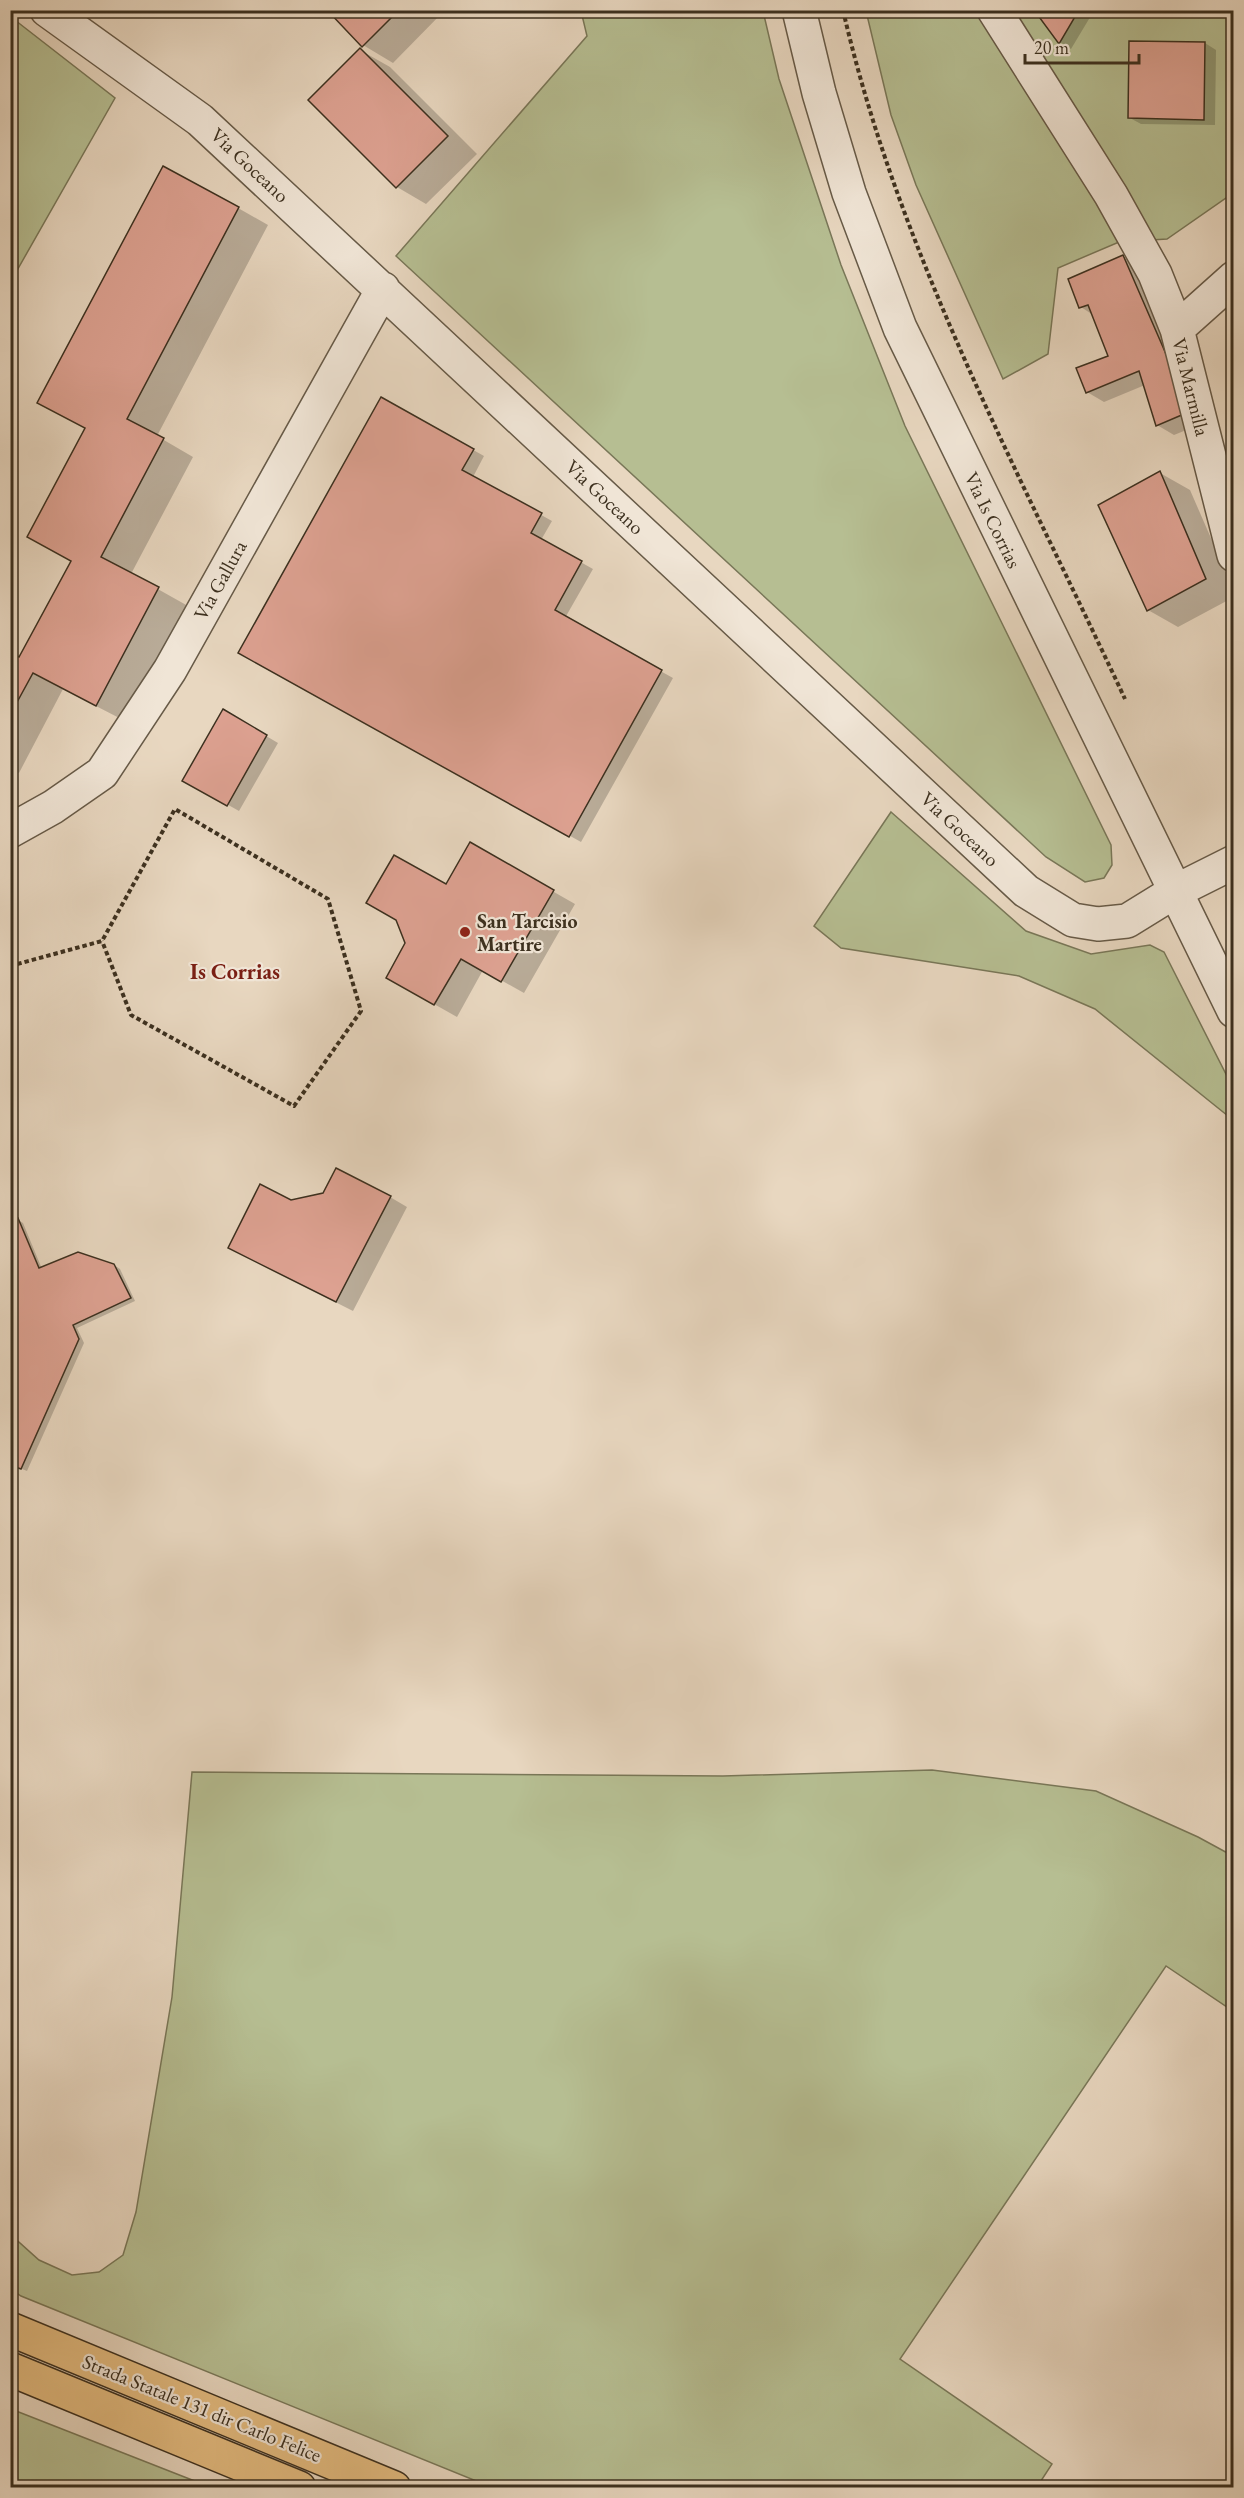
<svg xmlns="http://www.w3.org/2000/svg" width="1244" height="2498" font-family="'EB Garamond',serif">
	<style>
		.green { fill: #b6be92; stroke: #797758; stroke-width: 1.5 }
		.shadow { fill: #0003 }
		.building { fill: #dda191; stroke: #3c301f; stroke-width: 1.5 }
		.lines { fill: none; stroke-linecap: round; stroke-linejoin: round }
		.minor-casing { stroke: #675a47; stroke-width: 36 }
		.tertiary-casing { stroke: #675a47; stroke-width: 36 }
		.trunk-casing { stroke: #3c301f; stroke-width: 36 }
		.path { stroke: #3c301f; stroke-width: 4; stroke-dasharray: 4.5 3; stroke-linecap: butt }
		.minor { stroke: #f0e5d6; stroke-width: 33 }
		.tertiary { stroke: #f0e5d6; stroke-width: 33 }
		.trunk { stroke: #e4bc80; stroke-width: 33 }
		.poi-dot { fill: #8f2418; stroke: #f0e5d6; stroke-width: 2 }
		.labels { text-anchor: middle; stroke-width: 4.5; stroke-linejoin: round; paint-order: stroke }
		.street-label { font-size: 20px; fill: #3c301f; stroke: #f0e5d6 }
		.poi-label { font-size: 20px; font-weight: bold; fill: #3c301f; stroke: #f0e5d6; text-anchor: start }
		.quarter-label { font-size: 22px; font-weight: bold; fill: #7a1f14; stroke: #f0e5d6 }
	</style>
	<rect width="100%" height="100%" fill="#e8d7c0"/>
	<filter id="stains"><feTurbulence type="fractalNoise" baseFrequency=".00333" numOctaves="4"/><feColorMatrix values="0 0 0 0 .2 0 0 0 0 .09 0 0 0 0 .02 0 0 0 .5 -.17"/></filter>
	<radialGradient id="worn" r=".72"><stop offset=".6" stop-color="#630" stop-opacity="0"/><stop offset="1" stop-color="#630" stop-opacity=".3"/></radialGradient>
	<path class="green" d="M581 11H763L779 79 841 265 905 426 1111 845 1112 865 1104 878 1085 882 1046 857 396 256 587 36Z
		M866 11H1233V193L1167 239 1119 242 1058 268 1048 354 1003 379 916 185 891 115Z
		M11 17 115 98 11 281Z
		M891 812 1026 931 1091 954 1150 945 1164 952 1233 1088V1120L1095 1009 1019 976 841 948 814 926Z
		M932 1770 1096 1791 1198 1837 1233 1856V2011L1166 1966 900 2359 1052 2464 1037 2487H491L21 2296 11 2289V2235L39 2260 72 2275 99 2272 123 2255 136 2212 172 1997 192 1772 723 1776Z
		M11 2409 210 2487H11Z"/>
	<path class="shadow" d="M329 10H445L393 63 363 45Z
		M1036 10H1087L1092 14 1071 49 1060 42Z
		M1205 43 1216 50 1215 125 1141 124 1130 118Z
		M360 50 390 67 477 154 426 204 397 187Z
		M238 208 268 225 157 436 193 457 131 574 188 606 127 722 63 689 19 773 10 769V654L20 659 73 562 28 537Z
		M1123 257 1140 266 1201 424 1174 435 1157 425 1145 385 1104 402 1087 392 1110 357 1093 315 1081 307Z
		M382 399 484 456 473 477 552 521 541 540 593 569 565 618 673 678 581 842 240 652Z
		M1160 473 1190 490 1234 591V597L1178 627 1148 610Z
		M224 711 278 743 239 811 184 780Z
		M470 844 575 904 524 993 483 970 457 1017 388 978 447 886Z
		M390 1197 407 1207 353 1311 246 1257 291 1202Z
		M18 1220 23 1223 42 1269 114 1265 120 1269 135 1301 77 1328 84 1343 27 1471 10 1464Z"/>
	<path class="building" d="M327 10H399L362 47Z
		M1034 10H1079L1059 44Z
		M1129 41 1205 42 1204 120 1128 118Z
		M360 48 448 136 396 188 308 100Z
		M163 166 239 207 127 419 164 438 101 557 159 587 96 706 33 673 10 715V652L19 657 71 561 27 537 85 428 37 403Z
		M1123 255 1169 361 1184 414 1156 426 1139 371 1086 393 1076 368 1108 356 1088 305 1079 308 1068 279Z
		M381 397 474 449 462 470 542 513 531 533 582 561 555 610 662 670 569 837 238 653Z
		M1160 471 1206 579 1147 611 1098 505Z
		M223 709 267 735 227 806 182 781Z
		M470 842 554 890 501 982 461 959 434 1005 386 978 405 943 396 920 366 903 394 855 446 884Z
		M336 1168 391 1196 336 1302 228 1248 260 1184 291 1200 323 1193Z
		M18 1218 39 1268 78 1252 114 1264 131 1298 73 1325 79 1339 21 1469 10 1465V1221Z"/>
	<g class="lines">
		<defs>
			<path id="minor" d="M47 10 200 120 1026 891 1073 920 1098 924 1127 921 1174 892 1234 862
				M994 10 1111 195 1155 274 1177 329 1234 555
				M1177 329 1234 278
				M10 831 53 807 102 773 170 670 383 289"/>
			<path id="tertiary" d="M799 10 819 93 849 193 900 328 1234 1011"/>
			<path id="trunk" d="M10 2329 394 2488
				M10 2369 299 2488"/>
		</defs>
		<use href="#minor" class="minor-casing"/>
		<use href="#tertiary" class="tertiary-casing"/>
		<use href="#trunk" class="trunk-casing"/>
		<path class="path" d="M843 10C899 254 1020 474 1125 699
			M10 966 102 941 175 809 328 899 361 1011 294 1106 131 1015 102 941"/>
		<use href="#minor" class="minor"/>
		<use href="#tertiary" class="tertiary"/>
		<use href="#trunk" class="trunk"/>
	</g>
	<circle class="poi-dot" cx="465" cy="932" r="6"/>
	<g class="labels">
		<g class="street-label">
			<text transform="translate(250 165) rotate(43)" y="7">Via Goceano</text>
			<text transform="translate(1191 387) rotate(76)" y="7">Via Marmilla</text>
			<text transform="translate(605 497) rotate(43)" y="7">Via Goceano</text>
			<text transform="translate(993 520) rotate(64)" y="7">Via Is Corrias</text>
			<text transform="translate(220 580) rotate(-61)" y="7">Via Gallura</text>
			<text transform="translate(960 829) rotate(43)" y="7">Via Goceano</text>
			<text transform="translate(202 2408) rotate(22)" y="7">Strada Statale 131 dir Carlo Felice</text>
		</g>
		<g class="poi-label">
			<text x="477" y="928">San Tarcisio<tspan x="477" dy="23">Martire</tspan></text>
		</g>
		<g class="quarter-label">
			<text x="235" y="979">Is Corrias</text>
		</g>
	</g>
	<rect width="1244" height="2498" fill="none" stroke="#e8d7c0" stroke-width="36"/>
	<rect x="12" y="12" width="1220" height="2474" fill="none" stroke="#3c301f" stroke-width="3"/>
	<rect x="18" y="18" width="1208" height="2462" fill="none" stroke="#3c301f" stroke-width="1.5"/>
	<path d="M1025 54v9h114v-9" fill="none" stroke="#3c301f" stroke-width="3"/>
	<text x="1034" y="54" font-size="18" fill="#3c301f" stroke="#f0e5d6" stroke-width="4.5" paint-order="stroke">20 m</text>
	<rect width="100%" height="100%" filter="url(#stains)"/>
	<rect width="100%" height="100%" fill="url(#worn)"/>
</svg>
